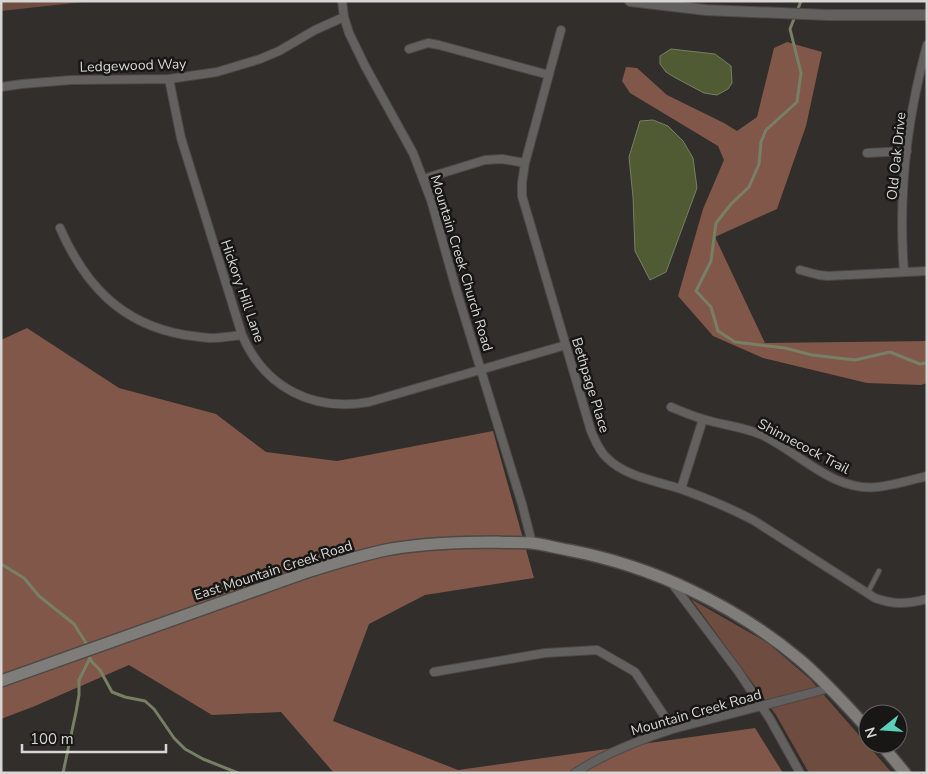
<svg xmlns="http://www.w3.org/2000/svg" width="928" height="774" font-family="'Nunito Sans',sans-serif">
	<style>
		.green { fill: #6e4c3f }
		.forest { fill: #805748 }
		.water { fill: #505b34; stroke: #788064 }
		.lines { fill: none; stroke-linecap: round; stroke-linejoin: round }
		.stream { stroke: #788064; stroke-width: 3 }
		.service-casing { stroke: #4c4946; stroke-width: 6 }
		.minor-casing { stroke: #4c4946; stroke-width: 10 }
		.tertiary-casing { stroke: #4c4946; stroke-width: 12 }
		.secondary-casing { stroke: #4c4946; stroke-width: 14 }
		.service { stroke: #63615f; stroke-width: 4 }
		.minor { stroke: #63615f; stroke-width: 8 }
		.tertiary { stroke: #63615f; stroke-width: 10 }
		.secondary { stroke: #7f7d7a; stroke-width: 11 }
		.labels { text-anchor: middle; stroke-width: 5; stroke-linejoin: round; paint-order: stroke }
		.street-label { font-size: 14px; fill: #d7d6d4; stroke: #181715 }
	</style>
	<rect width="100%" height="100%" fill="#312e2b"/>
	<path class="green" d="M1 1H92L1 11Z
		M691 599 768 643 810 679 892 773H809L776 715Z"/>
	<path class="forest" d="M787 42 822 52 806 126 777 209 715 237 765 343 927 341V383L921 385 867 383 763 358 713 336 678 296 703 209 724 160 718 146 630 93 622 81 626 67 637 68 667 95 724 123 737 131 757 117 774 48Z
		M27 328 119 388 216 414 266 452 337 461 493 431 534 578 425 595 369 624 333 721 458 770 755 728 783 773H334L281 712 212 715 129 665 35 706 1 719V340Z"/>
	<path class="water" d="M671 49 715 54 731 66 732 83 728 89 717 95 704 93 674 77 666 72 660 64V56Z
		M653 120 668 126 683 141 693 158 697 188 666 272 650 280 635 251 633 197 629 157 640 121Z"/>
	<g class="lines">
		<path class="stream" d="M801 1 790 29 801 73 797 102 766 130 761 142 759 164 749 187 731 204 716 223 711 261 696 291 711 307 718 331 735 342 785 348 812 355 855 360 890 352 920 364 927 363
			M1 564 24 578 39 596 74 624 86 643
			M90 658 92 662 100 670 112 692 125 697 145 701 154 709 174 738 185 749 203 759 238 773
			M63 773 76 712 79 695V680L90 658"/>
		<defs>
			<path id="service" d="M867 594 879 571"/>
			<path id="minor" d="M342 1 344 17 349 33 365 66 413 153 431 200 456 289 522 504 532 543
				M561 30 525 163 522 183V196L591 431C595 440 599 451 607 458 626 477 657 481 681 489 706 498 730 508 753 520L875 598C894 605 907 604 927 599
				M409 49 428 43 439 45 549 75
				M169 79 181 138 242 335C265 388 313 412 369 402L566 345
				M1 87 22 84 71 80 169 79 217 72 260 59 279 51 315 30 344 17
				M867 153 907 151
				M423 179 485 160 502 159 525 163
				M60 228C85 285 121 324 185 335 194 336 203 338 211 338 222 338 232 336 242 335
				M800 270 819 275 828 276 927 271
				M904 272C898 196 907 118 927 45
				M671 407C681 411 692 416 703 419 722 425 744 427 762 435 800 453 833 492 878 487 895 485 911 480 927 476
				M681 489 703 419
				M671 582 738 671 770 719 800 773
				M434 672 545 653 597 650 635 672 673 729
				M575 773C605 753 639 740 673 729L830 688"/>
			<path id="tertiary" d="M630 1 706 10 827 15H927"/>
			<path id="secondary" d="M1 681 304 573C332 564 361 555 391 549 426 543 462 542 497 542 508 543 520 542 531 543 543 544 556 548 568 550 652 566 733 604 799 659 824 680 846 705 868 729
				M881 744 905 773"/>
		</defs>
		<use href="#service" class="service-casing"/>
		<use href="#minor" class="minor-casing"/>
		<use href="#tertiary" class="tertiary-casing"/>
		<use href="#secondary" class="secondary-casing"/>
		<use href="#service" class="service"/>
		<use href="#minor" class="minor"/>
		<use href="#tertiary" class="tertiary"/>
		<use href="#secondary" class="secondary"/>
	</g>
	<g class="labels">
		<g class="street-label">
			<text transform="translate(133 65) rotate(-2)" y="5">Ledgewood Way</text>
			<text transform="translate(896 156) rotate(-84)" y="5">Old Oak Drive</text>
			<text transform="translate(462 263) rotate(73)" y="5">Mountain Creek Church Road</text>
			<text transform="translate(243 291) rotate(71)" y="5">Hickory Hill Lane</text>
			<text transform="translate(591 385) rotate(73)" y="5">Bethpage Place</text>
			<text transform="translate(804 446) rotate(28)" y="5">Shinnecock Trail</text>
			<text transform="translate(273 570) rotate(-18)" y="5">East Mountain Creek Road</text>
			<text transform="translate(696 712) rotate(-16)" y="5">Mountain Creek Road</text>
		</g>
	</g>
	<rect width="928" height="774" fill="none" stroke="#d7d6d4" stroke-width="5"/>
	<g transform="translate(883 729) rotate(253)"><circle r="24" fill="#181715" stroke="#646361"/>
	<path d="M0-4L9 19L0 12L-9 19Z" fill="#5bcebc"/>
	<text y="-8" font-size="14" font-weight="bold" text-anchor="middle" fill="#d7d6d4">N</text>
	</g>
	<path d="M22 744v8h144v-8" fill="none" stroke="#d7d6d4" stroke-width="2.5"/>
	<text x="30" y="744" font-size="15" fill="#d7d6d4" stroke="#181715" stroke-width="4" paint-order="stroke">100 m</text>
</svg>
